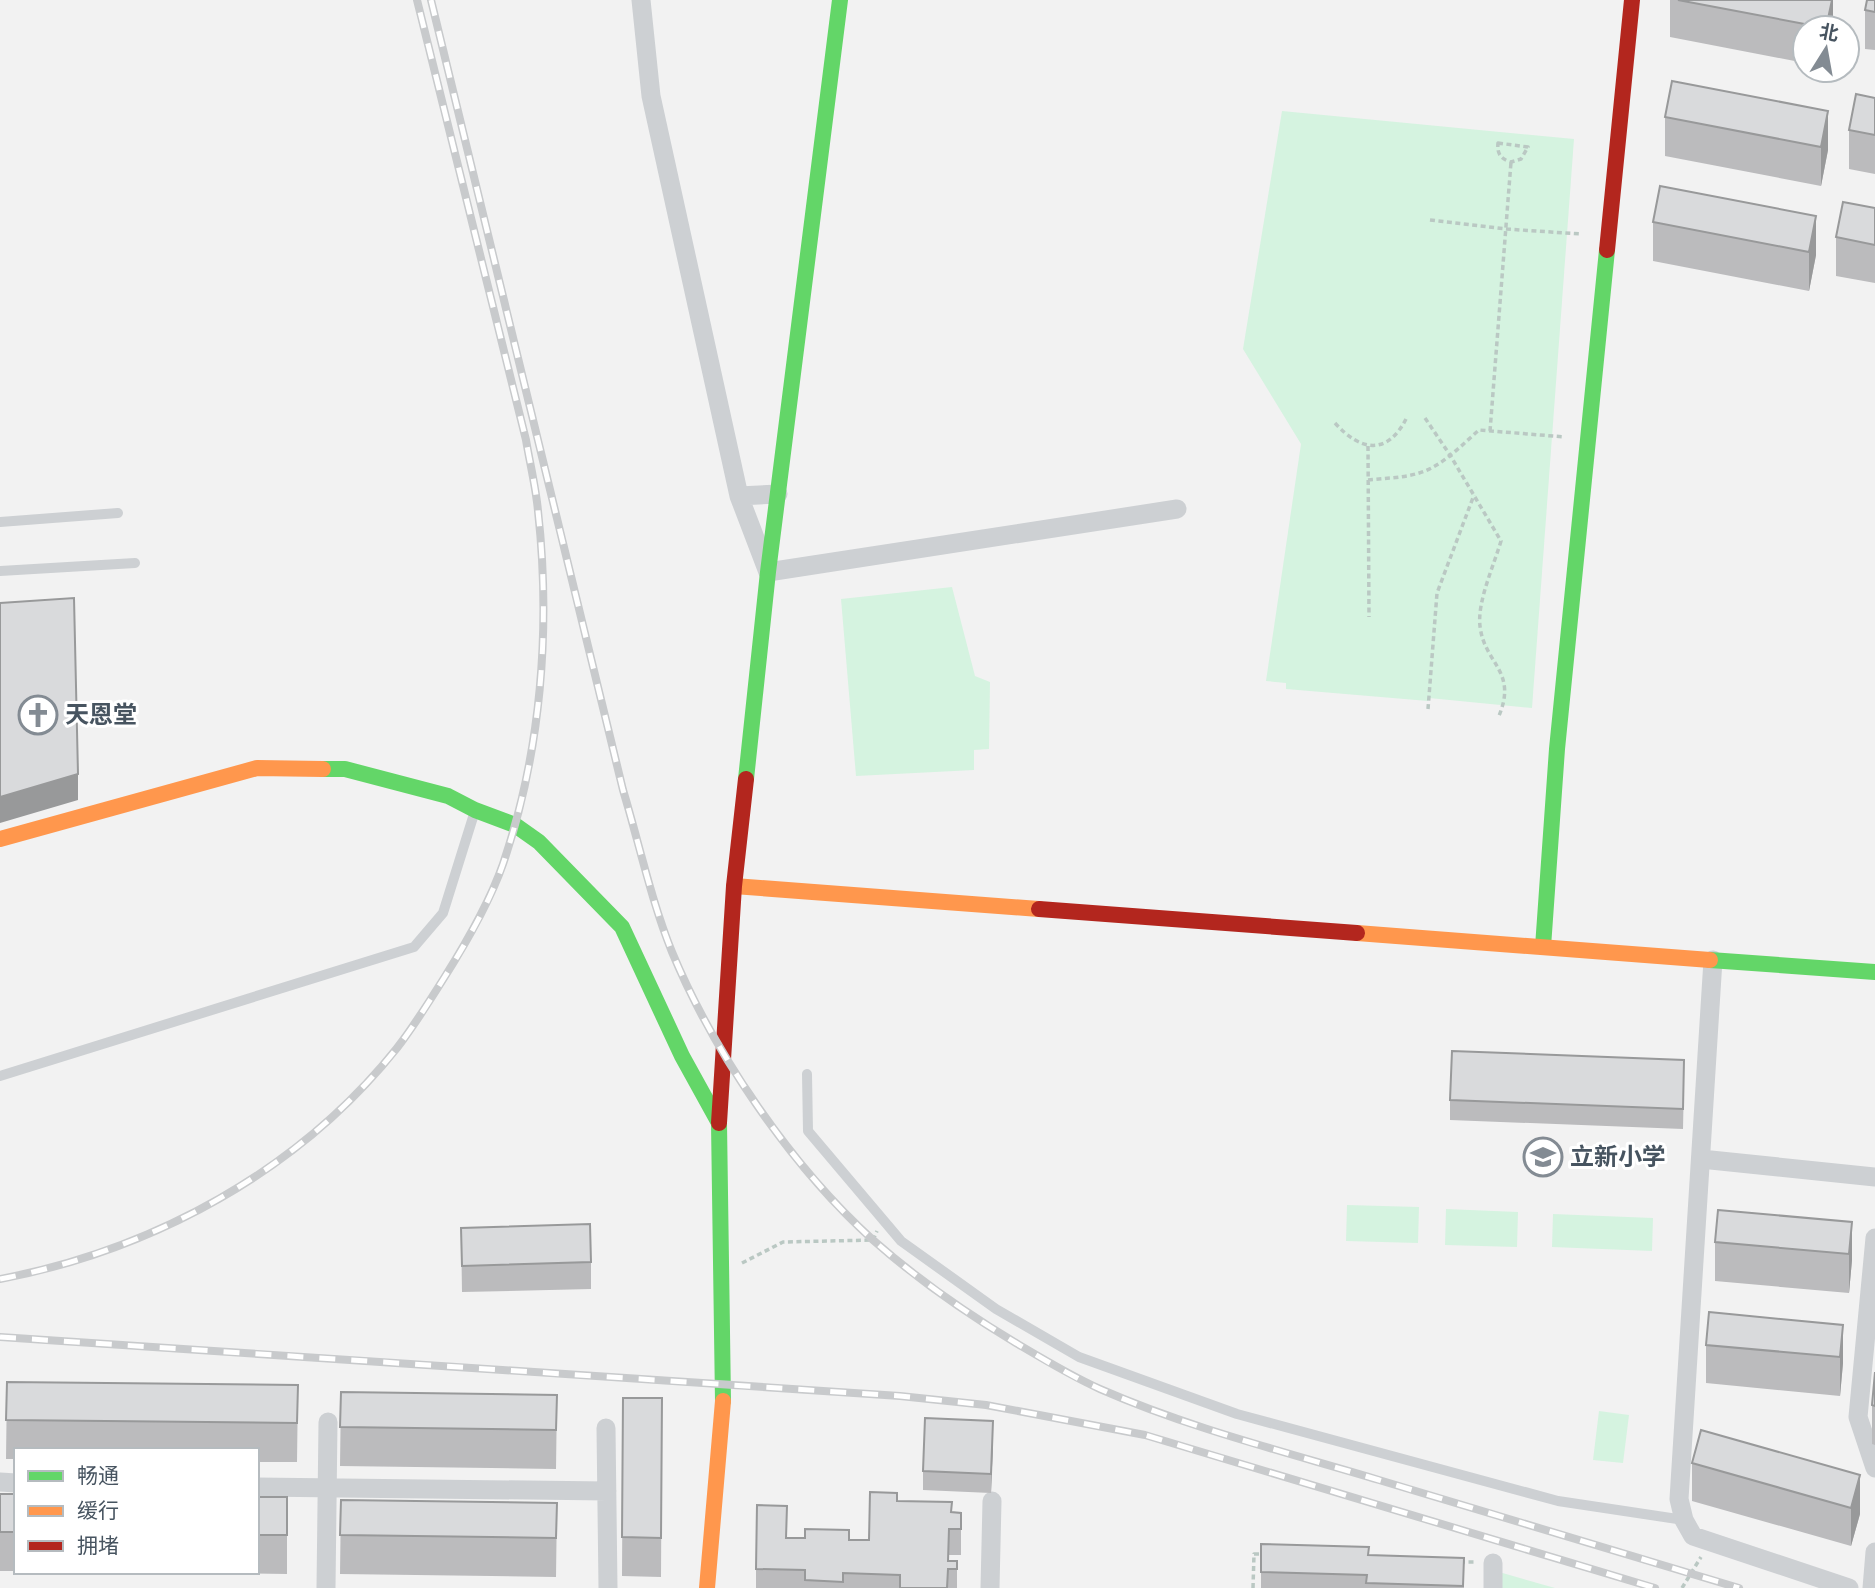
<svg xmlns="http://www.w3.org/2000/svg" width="1875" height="1588" font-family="Karla,'Noto Sans SC',sans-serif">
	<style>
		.green { fill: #d5f3e0 }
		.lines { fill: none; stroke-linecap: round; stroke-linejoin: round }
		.path { stroke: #bac8c3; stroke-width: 3.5; stroke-dasharray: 5 3.5; stroke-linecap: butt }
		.lane { stroke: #cdd0d3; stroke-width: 10 }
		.street { stroke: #cdd0d3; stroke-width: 19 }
		.fast { stroke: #63d668; stroke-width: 16 }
		.slow { stroke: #ff974d; stroke-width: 16 }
		.jam { stroke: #b3261e; stroke-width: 16 }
		.rail-casing { stroke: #c8cacc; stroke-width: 8 }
		.rail { stroke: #fff; stroke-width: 5; stroke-dasharray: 16; stroke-linecap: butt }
		.wall { fill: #bbbbbd }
		.shaded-wall { fill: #98999a }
		.building { fill: #d9dadc; stroke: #98999a; stroke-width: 2 }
		.labels { text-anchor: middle; stroke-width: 6; stroke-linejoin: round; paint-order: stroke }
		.poi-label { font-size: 24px; font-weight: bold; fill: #475460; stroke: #fff; text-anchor: start }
	</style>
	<rect width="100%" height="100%" fill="#f2f2f2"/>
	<path class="green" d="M1282 111 1574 139 1532 708 1429 698 1428 701 1286 689V683L1266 681 1301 444 1243 349Z
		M952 587 975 676 990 682 989 749 974 750V770L856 776 841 599Z
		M1347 1205 1419 1207 1418 1243 1346 1241Z
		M1446 1209 1518 1212 1517 1247 1445 1245Z
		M1553 1214 1653 1218 1652 1251 1552 1247Z
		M1599 1411 1629 1415 1623 1463 1593 1460Z
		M1499 1572 1555 1588H1499Z"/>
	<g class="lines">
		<path class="path" d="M1498 143 1528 147 1521 159 1511 162C1500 159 1497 153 1498 143Z
			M1430 220 1506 229 1581 234
			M1425 418 1450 455 1501 541C1494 565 1477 602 1480 626 1484 664 1519 671 1498 718
			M1335 423C1360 451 1387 456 1406 419
			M1490 431 1511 162
			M1368 446 1369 617
			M1368 480C1387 478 1407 478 1425 471 1445 463 1463 444 1479 430L1565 437
			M1428 709 1437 593 1474 495
			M742 1263 783 1242 873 1240 877 1231
			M1460 1562H1476
			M1253 1588 1254 1554H1263
			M1682 1588 1701 1557"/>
		<path class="lane" d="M0 522 118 513
			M0 571 135 563
			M807 1074 808 1131 901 1241 996 1309 1079 1357 1237 1414 1558 1501 1684 1520
			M0 1076 414 947 443 913 474 814"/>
		<path class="street" d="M641 0 651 96 739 496 768 572 1177 509
			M739 496 778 494
			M1713 960 1679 1499 1684 1520 1693 1536 1849 1588
			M1701 1159 1875 1177
			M1875 1238 1858 1417 1875 1468
			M606 1428 608 1588
			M0 1482 16 1483
			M257 1487 607 1491
			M326 1588 328 1422
			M990 1588 992 1501
			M1493 1588V1563
			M1872 1588 1875 1552"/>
		<path class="fast" d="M323 769H345L448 796 475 810 515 825 539 842 622 927 682 1056 719 1123 723 1401
			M746 779 768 572 840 0
			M1543 947 1557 749 1607 250
			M1710 960 1875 972"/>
		<path class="slow" d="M0 839 257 768 323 769
			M734 886 1039 909
			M1357 933 1710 960
			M707 1588 723 1401"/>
		<path class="jam" d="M1607 250 1632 0
			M1039 909 1357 933
			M719 1123 734 886 746 779"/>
		<defs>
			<path id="rail" d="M431 0 623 790C639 843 651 900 672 952 714 1053 791 1166 873 1240 916 1278 966 1313 1016 1343 1043 1359 1071 1376 1100 1389 1189 1428 1286 1452 1379 1480 1499 1516 1619 1552 1739 1588
				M0 1279C153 1250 299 1171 397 1048 414 1026 429 1002 444 978 466 943 489 904 503 864 541 752 551 629 538 511 536 488 530 464 526 440L417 0
				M0 1337 900 1396 986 1405 1145 1435 1655 1588"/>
		</defs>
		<use href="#rail" class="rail-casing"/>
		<use href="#rail" class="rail"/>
	</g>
	<path class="wall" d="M1670 0H1833V28H1805V63L1670 37Z
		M1875 0V50L1865 49V10Z
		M1672 81 1828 150 1821 186 1665 156V117Z
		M1875 98V174L1849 169V130Z
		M1660 186 1816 255 1809 291 1653 261V222Z
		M1875 208V283L1836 276V237Z
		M1684 1080 1683 1129 1450 1120V1100Z
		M1852 1222V1260L1849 1293 1715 1281V1242Z
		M461 1228 591 1262V1289L462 1292Z
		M1843 1325V1363L1840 1396 1706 1383V1345Z
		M1875 1372V1445L1872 1444V1405Z
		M7 1382 298 1385 297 1462H257V1450H16V1459H6Z
		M341 1392 557 1395 556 1469 340 1466Z
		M623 1398H662L661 1577 622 1576Z
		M993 1441 991 1493 923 1490V1471Z
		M1692 1463 1860 1475V1514L1851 1546 1692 1501Z
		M0 1494H16V1571H0Z
		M257 1497H287V1574L126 1572H257Z
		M341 1500 557 1503 556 1577 340 1574Z
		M897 1501 952 1512 961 1513V1555H949V1561H957V1588H756V1569L787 1538 869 1540Z
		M1261 1544 1369 1555 1464 1558V1588H1261Z"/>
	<path class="shaded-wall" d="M1832 0H1833V28H1826Z
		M1828 111V150L1821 186V147Z
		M1816 216V255L1809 291V252Z
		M78 774V800L0 823V797Z
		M1852 1222V1260L1849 1293V1254Z
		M1843 1325V1363L1840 1396V1357Z
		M993 1421V1441L991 1493V1474Z
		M1860 1475V1514L1851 1546V1508Z"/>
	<path class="building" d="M1678 0H1832L1826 28Z
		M1867 0H1875V12L1865 10Z
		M1672 81 1828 111 1821 147 1665 117Z
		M1856 94 1875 98V135L1849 130Z
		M1660 186 1816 216 1809 252 1653 222Z
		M1843 202 1875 208V245L1836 237Z
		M74 598 78 774 0 797V603Z
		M1452 1051 1684 1060 1683 1109 1450 1100Z
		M1718 1210 1852 1222 1849 1254 1715 1242Z
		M590 1224 591 1262 462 1266 461 1228Z
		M1709 1312 1843 1325 1840 1357 1706 1345Z
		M1875 1372V1406L1872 1405Z
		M7 1382 298 1385 297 1423 6 1420Z
		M341 1392 557 1395 556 1430 340 1427Z
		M623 1398H662L661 1538 622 1537Z
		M925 1418 993 1421 991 1474 923 1471Z
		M1701 1430 1860 1475 1851 1508 1692 1463Z
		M870 1492 897 1493V1501L952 1502 951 1512 961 1513V1529H949L948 1561H957V1569H948L947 1588H900V1575L843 1573V1582L805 1580V1570L756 1569 757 1505 787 1506 786 1538H805V1529L849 1530V1540H869Z
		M0 1494H16V1532H0Z
		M257 1497H287V1535H257Z
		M341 1500 557 1503 556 1538 340 1535Z
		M1261 1544 1369 1547 1368 1555 1464 1558 1463 1586 1366 1583 1367 1575 1261 1572Z"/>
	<defs>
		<symbol id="church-ring" viewBox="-11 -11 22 22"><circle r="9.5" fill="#fff" stroke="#838b93" stroke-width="1.5"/><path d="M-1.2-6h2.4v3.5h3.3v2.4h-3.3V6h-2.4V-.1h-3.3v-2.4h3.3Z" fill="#838b93"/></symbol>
		<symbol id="school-ring" viewBox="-11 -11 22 22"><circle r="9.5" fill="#fff" stroke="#838b93" stroke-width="1.5"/><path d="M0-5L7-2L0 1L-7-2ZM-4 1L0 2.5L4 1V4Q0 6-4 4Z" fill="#838b93"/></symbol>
	</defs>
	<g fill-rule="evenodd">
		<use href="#church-ring" x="16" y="693" width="44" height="44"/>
		<use href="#school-ring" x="1521" y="1135" width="44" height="44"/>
	</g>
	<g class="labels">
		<g class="poi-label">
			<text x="65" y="723">天恩堂</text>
			<text x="1570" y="1165">立新小学</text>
		</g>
	</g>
	<rect x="14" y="1448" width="245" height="126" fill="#ffffff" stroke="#b5bbbf" stroke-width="2"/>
	<rect x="28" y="1471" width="35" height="10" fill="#63d668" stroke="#b5bbbf" stroke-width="2"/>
	<text x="77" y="1483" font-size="21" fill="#475460">畅通</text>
	<rect x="28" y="1506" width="35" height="10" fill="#ff974d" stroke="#b5bbbf" stroke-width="2"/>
	<text x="77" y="1518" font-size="21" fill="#475460">缓行</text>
	<rect x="28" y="1541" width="35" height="10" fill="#b3261e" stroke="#b5bbbf" stroke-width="2"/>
	<text x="77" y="1553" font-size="21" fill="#475460">拥堵</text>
	<g transform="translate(1826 49) rotate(11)"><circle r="33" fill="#ffffff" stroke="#b5bbbf" stroke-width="2"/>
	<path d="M0-5L12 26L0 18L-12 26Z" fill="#838b93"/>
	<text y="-10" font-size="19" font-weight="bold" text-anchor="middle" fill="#475460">北</text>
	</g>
</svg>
